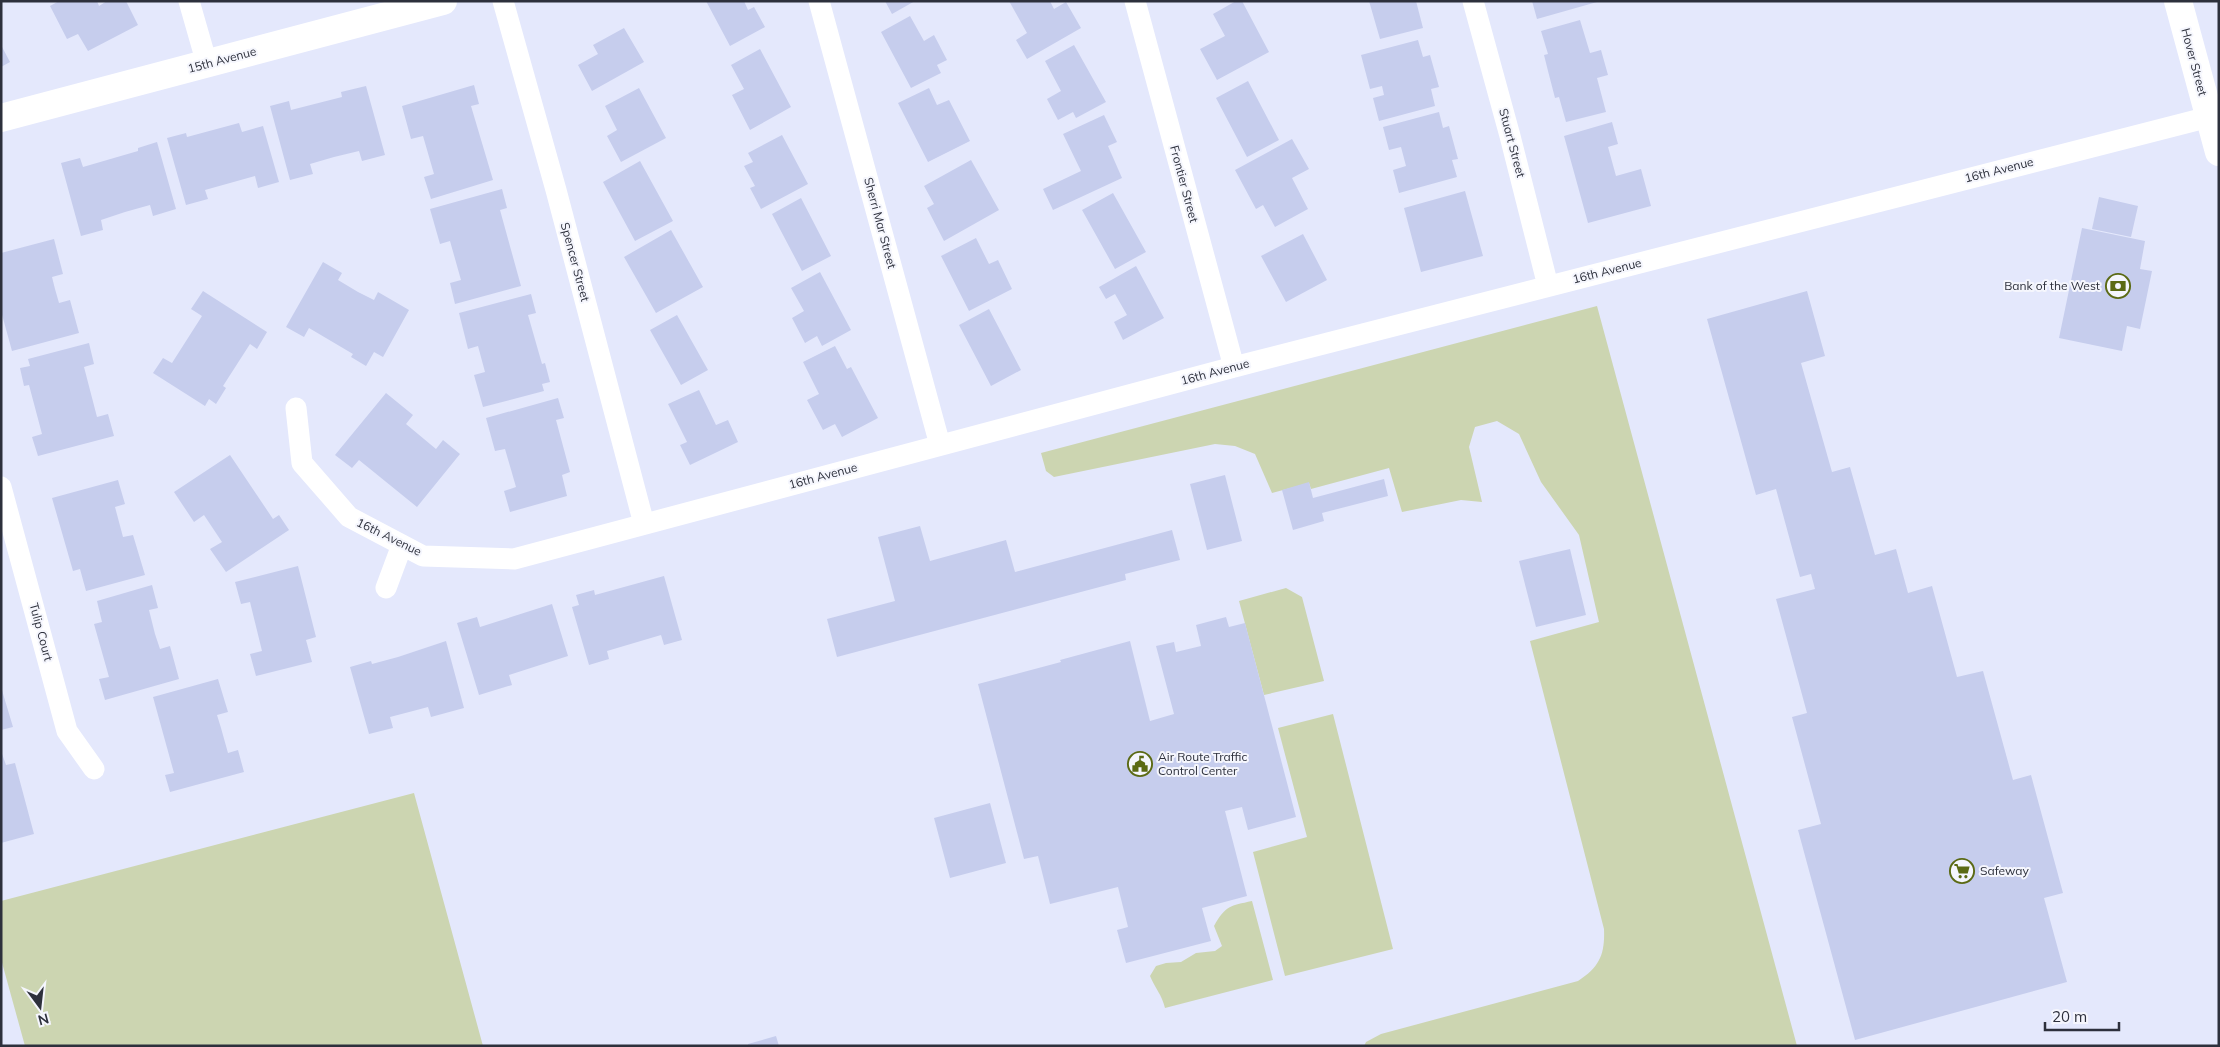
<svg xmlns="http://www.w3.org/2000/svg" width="2220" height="1047" font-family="Mulish,sans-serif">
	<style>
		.green { fill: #ccd5b1 }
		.building { fill: #c6cded }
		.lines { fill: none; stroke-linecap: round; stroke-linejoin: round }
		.minor { stroke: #fff; stroke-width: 21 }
		.tertiary { stroke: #fff; stroke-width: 28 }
		.secondary { stroke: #fff; stroke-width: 28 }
		.labels { text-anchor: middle; stroke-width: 4; stroke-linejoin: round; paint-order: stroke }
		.street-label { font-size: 12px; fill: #2d303c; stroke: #f5f6fd }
		.poi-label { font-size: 12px; fill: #2d303c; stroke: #f5f6fd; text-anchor: start }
	</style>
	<rect width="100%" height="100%" fill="#e4e8fc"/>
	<path class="green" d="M1597 306 1797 1046H1364L1366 1042 1381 1034 1578 981C1600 967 1605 954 1604 929L1530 641 1599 622 1579 535 1541 482 1519 434 1497 421 1475 427 1469 447 1482 502 1461 500 1402 512 1389 468 1311 489 1309 483 1272 493 1255 454 1235 446 1215 444 1054 477 1046 471 1041 453Z
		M1286 588 1302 597 1324 681 1264 695 1239 601Z
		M1333 714 1393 949 1285 976 1253 852 1307 837 1278 728Z
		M414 793 483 1046H25L1 959V901Z
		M1252 901 1273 980 1165 1008C1162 995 1155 988 1150 976L1156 966 1166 963 1181 962 1196 953 1215 951 1222 946 1214 926C1226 905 1230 906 1252 901Z"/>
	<path class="building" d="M59 1H97L99 6 107 1H126L138 25 88 51 78 34 67 39 50 6Z
		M706 1H744L748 10 754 7 765 27 730 46Z
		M885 1H915L892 14Z
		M1009 1H1050L1054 9 1066 2 1081 28 1027 59 1016 40 1027 33Z
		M1236 1H1242L1269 52 1217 80 1200 49 1225 36 1213 14Z
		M1369 1H1416L1423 28 1380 39Z
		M1532 1H1597V2L1537 19Z
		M910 16 924 41 934 35 947 60 937 65 941 73 911 88 881 32Z
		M1580 20 1590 53 1601 50 1608 75 1597 78 1606 112 1566 122 1559 97 1555 98 1548 71 1544 55 1548 54 1541 31Z
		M624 28 644 62 592 91 578 65 598 54 593 45Z
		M1418 40 1423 57 1430 55 1439 87 1431 89 1435 106 1379 121 1373 98 1384 95 1382 86 1370 89 1361 55Z
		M1 45 10 62 1 67Z
		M1074 45 1106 102 1076 118 1073 112 1058 120 1047 99 1061 91 1045 61Z
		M760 49 791 107 750 130 732 95 744 89 731 65Z
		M1248 81 1279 140 1247 157 1216 98Z
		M474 85 479 104 471 106 493 180 431 199 424 177 434 174 423 136 411 139 402 106Z
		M366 86 385 155 362 161 359 151 334 157 310 164 313 174 290 180 270 106 289 101 291 110 342 97 341 92Z
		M639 88 666 138 621 162 607 136 617 130 605 106Z
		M929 88 937 105 949 100 970 141 928 162 898 103Z
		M1439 112 1443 128 1449 126 1458 159 1452 160 1457 177 1399 193 1393 170 1406 166 1401 147 1389 150 1383 127Z
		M1104 115 1117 142 1108 146 1122 178 1053 210 1043 189 1081 171 1063 134Z
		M1612 122 1618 144 1608 147 1616 176 1641 169 1651 206 1588 223 1564 136Z
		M239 123 242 132 263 126 279 182 258 188 255 176 205 190 208 199 186 205 167 138 186 133 187 137Z
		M782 135 808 184 761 209 750 188 755 186 744 166 753 162 748 153Z
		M1292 139 1309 169 1292 178 1308 209 1275 227 1263 205 1256 209 1235 170Z
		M157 142 176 209 153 216 150 205 125 212 101 220 103 230 81 236 61 163 80 158 83 167 138 151V148Z
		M971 160 999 210 944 241 927 208 934 204 924 186Z
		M640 161 673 221 635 241 603 182Z
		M502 189 507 208 500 210 521 286 455 304 450 283 461 280 450 241 440 244 430 209Z
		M1465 191 1483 256 1421 272 1404 208Z
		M1113 193 1146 252 1115 269 1082 210Z
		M2099 197 2138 206 2131 237 2092 229Z
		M801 198 831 256 802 271 772 214Z
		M2082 228 2145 241 2140 269 2152 271 2140 329 2127 326 2122 351 2059 338Z
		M671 230 703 287 656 313 624 257Z
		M1303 234 1327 280 1286 302 1261 256Z
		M976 238 989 264 998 260 1012 289 969 311 941 256Z
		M54 239 63 274 52 277 55 289 59 303 70 300 79 333 12 351 1 311V253Z
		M323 262 342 273 338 280 358 292 374 300 378 292 409 310 383 357 374 352 366 366 351 357 353 354 309 328 304 337 286 327Z
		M1136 266 1164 318 1123 340 1114 322 1127 315 1115 294 1106 299 1099 287Z
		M820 272 851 330 822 346 817 336 805 343 792 318 804 311 791 288Z
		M203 291 267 332 257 349 250 344 223 386 226 388 216 404 209 399 205 406 153 373 163 358 172 363 202 316 191 309Z
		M1807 291 1825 356 1801 363 1832 472 1850 467 1875 555 1896 549 1908 593 1932 586 1957 677 1983 671 2013 780 2031 775 2063 893 2044 898 2067 982 1855 1040 1798 830 1821 824 1792 717 1807 713 1776 599 1815 589 1811 574 1800 577 1776 489 1756 495 1707 319Z
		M531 294 536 313 528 315 542 364 545 363 550 382 542 384 544 391 483 407 474 375 485 372 478 346 468 349 459 313Z
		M989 309 1021 370 991 386 959 325Z
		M677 315 708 370 681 385 650 330Z
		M89 343 94 364 84 367 97 417 108 414 114 436 38 456 32 437 42 434 29 385 24 386 20 368 30 366 28 359Z
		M835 346 847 369 851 367 878 418 842 437 835 424 823 430 807 400 819 394 803 362Z
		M699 390 716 425 728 420 738 442 690 465 680 445 687 442 668 404Z
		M386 393 413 415 406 424 436 449 443 440 460 454 417 507 359 460 352 468 335 455Z
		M558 398 564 418 556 420 570 472 562 475 567 496 510 512 504 491 516 487 505 449 495 451 486 418Z
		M230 455 273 519 279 515 289 530 226 572 210 549 222 542 204 515 194 522 174 492Z
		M1225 475 1242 541 1207 550 1190 484Z
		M1384 479 1388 496 1322 513 1324 521 1293 530 1282 490 1309 482 1313 498Z
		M118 480 125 504 115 507 123 537 133 535 145 575 86 591 80 569 73 571 52 498Z
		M920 526 930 561 1006 540 1015 572 1172 530 1180 560 1125 574 1126 580 837 657 827 619 895 601 878 537Z
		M1570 549 1586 615 1536 627 1519 561Z
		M298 566 316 637 306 640 312 662 256 676 250 654 262 651 250 602 241 604 235 582Z
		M664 576 682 640 664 645 661 635 607 651 609 659 589 665 572 607 579 605 576 595 594 590 595 595Z
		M152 585 158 608 149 610 155 634 160 649 170 646 179 679 105 700 99 679 109 677 94 624 102 622 97 601Z
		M552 604 568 656 509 675 512 685 479 695 457 623 477 617 480 627Z
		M1226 617 1229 627 1245 623 1296 817 1248 830 1242 807 1225 811 1247 896 1202 908 1211 941 1126 963 1117 930 1128 927 1118 887 1050 904 1038 856 1024 859 978 684 1061 662 1060 660 1130 641 1150 721 1174 714 1156 646 1174 642 1176 652 1201 646 1196 625Z
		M446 641 464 708 431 717 428 707 413 711 390 717 393 728 369 734 350 667 371 661 372 664 398 657Z
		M218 679 228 712 217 715 221 728 228 753 238 750 244 772 170 792 165 775 174 773 153 697Z
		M1 687 13 727 1 730Z
		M1 751 6 765 15 763 34 834 1 843Z
		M990 803 1006 863 950 878 934 818Z
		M776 1036 779 1046H748V1044Z"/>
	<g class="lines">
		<path class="minor" d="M189 1 207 64
			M503 1 556 190 644 524
			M819 1 940 445
			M1135 1 1234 367
			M1473 1 1510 136 1548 286
			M296 408 302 463 349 517 423 556 514 559 1234 367 2209 117
			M1 487 67 731 94 769
			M386 588 402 545"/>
		<path class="tertiary" d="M1 118 443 1"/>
		<path class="secondary" d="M2178 1 2219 152"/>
	</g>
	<defs>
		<symbol id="bank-ring" viewBox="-11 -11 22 22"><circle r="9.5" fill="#f5f6fd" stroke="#5b6a14" stroke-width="1.5"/><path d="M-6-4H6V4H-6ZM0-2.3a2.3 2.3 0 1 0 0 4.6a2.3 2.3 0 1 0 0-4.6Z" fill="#5b6a14"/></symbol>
		<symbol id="civic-ring" viewBox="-11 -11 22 22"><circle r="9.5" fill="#f5f6fd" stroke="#5b6a14" stroke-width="1.5"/><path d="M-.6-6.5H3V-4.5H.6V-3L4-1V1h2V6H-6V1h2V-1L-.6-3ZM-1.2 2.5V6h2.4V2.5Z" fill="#5b6a14"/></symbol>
		<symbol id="supermarket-ring" viewBox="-11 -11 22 22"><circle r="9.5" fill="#f5f6fd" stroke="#5b6a14" stroke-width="1.5"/><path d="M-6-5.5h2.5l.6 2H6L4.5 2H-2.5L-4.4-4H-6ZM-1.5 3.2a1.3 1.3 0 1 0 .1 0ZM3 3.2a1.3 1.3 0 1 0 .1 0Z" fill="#5b6a14"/></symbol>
	</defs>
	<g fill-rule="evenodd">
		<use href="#bank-ring" x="2104" y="272" width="28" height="28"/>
		<use href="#civic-ring" x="1126" y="750" width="28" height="28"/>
		<use href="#supermarket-ring" x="1948" y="857" width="28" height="28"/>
	</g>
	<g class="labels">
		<g class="street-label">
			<text transform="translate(222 60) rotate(-15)" y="4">15th Avenue</text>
			<text transform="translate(2194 62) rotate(75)" y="4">Hover Street</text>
			<text transform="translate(1512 143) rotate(75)" y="4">Stuart Street</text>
			<text transform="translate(1999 170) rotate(-14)" y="4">16th Avenue</text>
			<text transform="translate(1184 184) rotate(75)" y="4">Frontier Street</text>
			<text transform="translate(880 223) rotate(75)" y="4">Sherri Mar Street</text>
			<text transform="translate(575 262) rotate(75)" y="4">Spencer Street</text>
			<text transform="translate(1607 271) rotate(-14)" y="4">16th Avenue</text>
			<text transform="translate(1215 372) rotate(-15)" y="4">16th Avenue</text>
			<text transform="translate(823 476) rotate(-15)" y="4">16th Avenue</text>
			<text transform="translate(389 537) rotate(26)" y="4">16th Avenue</text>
			<text transform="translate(41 632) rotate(75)" y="4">Tulip Court</text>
		</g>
		<g class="poi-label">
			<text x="2100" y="290" text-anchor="end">Bank of the West</text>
			<text x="1158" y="761">Air Route Traffic<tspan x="1158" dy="14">Control Center</tspan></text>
			<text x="1980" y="875">Safeway</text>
		</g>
	</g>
	<rect width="2220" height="1047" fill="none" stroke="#2d303c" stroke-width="5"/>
	<g transform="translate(40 1007) rotate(165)" stroke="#f5f6fd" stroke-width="4" paint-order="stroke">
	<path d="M0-4L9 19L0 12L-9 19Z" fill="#2d303c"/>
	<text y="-8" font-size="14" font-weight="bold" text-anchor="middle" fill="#2d303c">N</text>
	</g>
	<path d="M2045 1022v8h74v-8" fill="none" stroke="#2d303c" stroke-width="2.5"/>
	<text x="2052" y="1022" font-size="15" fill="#2d303c" stroke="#f5f6fd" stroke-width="4" paint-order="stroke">20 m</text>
</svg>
